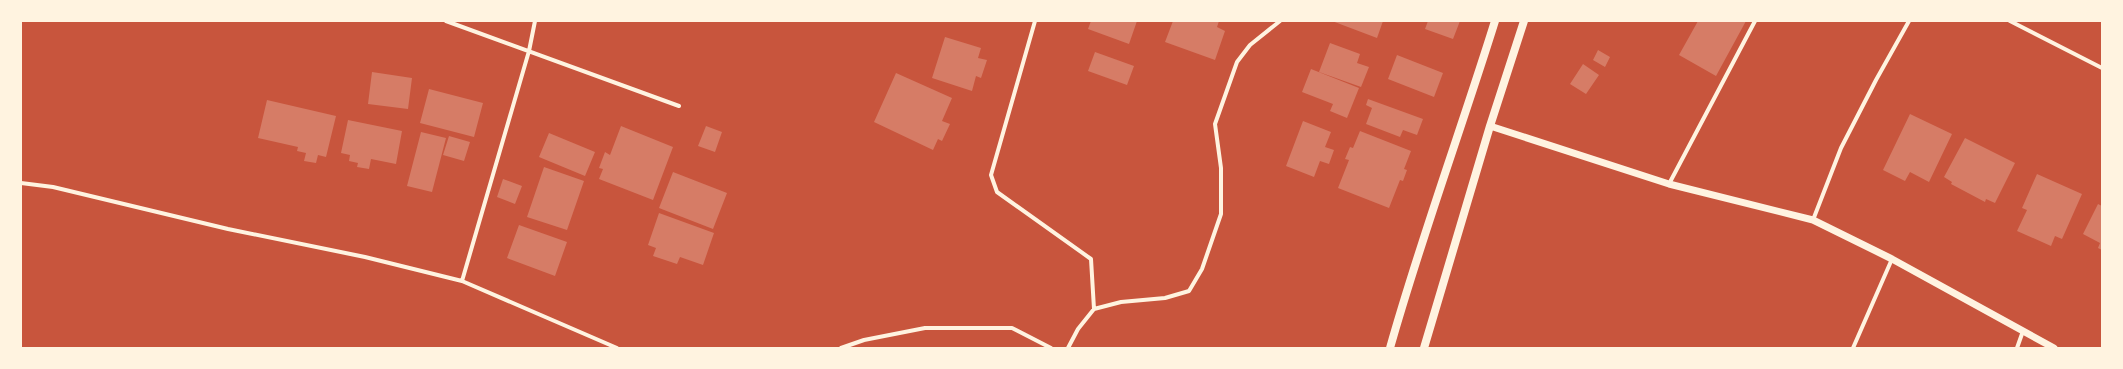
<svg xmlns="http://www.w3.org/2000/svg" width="2123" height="369" font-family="'Public Sans',sans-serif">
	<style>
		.building { fill: #d67c66 }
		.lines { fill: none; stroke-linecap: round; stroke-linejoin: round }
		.minor { stroke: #fff3e0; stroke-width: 4 }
		.tertiary { stroke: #fff3e0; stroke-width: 7 }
		.secondary { stroke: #fff3e0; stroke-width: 8 }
	</style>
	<rect width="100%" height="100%" fill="#c8553d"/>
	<path class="building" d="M1091 21H1137L1129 44 1088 29Z
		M1173 21H1219L1217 27 1225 31 1215 60 1165 42Z
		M1332 21H1383L1377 38Z
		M1428 21H1460L1453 39 1425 29Z
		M1698 21H1746L1716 76 1679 55Z
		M945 37 981 48 978 58 987 60 981 78 976 76 972 91 932 78Z
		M1330 43 1360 54 1357 63 1369 67 1361 87 1319 72Z
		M1598 50 1610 57 1605 67 1593 60Z
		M1095 52 1134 66 1127 85 1088 71Z
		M1397 55 1443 73 1434 97 1388 79Z
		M1583 64 1599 75 1586 94 1570 84Z
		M1311 69 1359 88 1347 118 1330 111 1333 104 1302 92Z
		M372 72 412 78 408 109 368 104Z
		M896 73 952 98 942 121 950 124 942 141 938 139 933 150 874 122Z
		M429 89 483 103 474 137 420 123Z
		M1368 99 1423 119 1417 135 1403 130 1400 137 1366 124 1372 108 1366 105Z
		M267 100 336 116 326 157 318 155 316 163 304 161 306 153 297 151 298 147 258 138Z
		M1910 114 1952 134 1929 182 1910 172 1905 181 1883 170Z
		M348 120 402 131 396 164 371 159 369 169 357 167 358 163 349 161 350 155 341 153Z
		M1303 121 1331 132 1325 147 1334 150 1329 164 1320 161 1314 177 1286 166Z
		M621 126 673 147 653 200 599 179 603 169 599 168 605 152 610 155Z
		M706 126 722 132 715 152 698 146Z
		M1360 131 1411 151 1404 169 1407 170 1403 181 1400 180 1389 208 1338 188 1349 160 1345 159 1350 147 1353 148Z
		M421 132 446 138 432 192 407 186Z
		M549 133 595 152 585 176 539 157Z
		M449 136 470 142 464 161 443 155Z
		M1965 138 2015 163 1995 203 1986 199 1985 202 1951 184 1952 182 1944 177Z
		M544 167 584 181 567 230 527 217Z
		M673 172 727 193 713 229 659 208Z
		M2037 174 2082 194 2062 239 2055 236 2051 246 2017 231 2027 210 2022 208Z
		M503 179 522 186 515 204 497 197Z
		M2098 204 2102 206V250L2098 248 2100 243 2083 234Z
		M659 213 714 233 703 265 680 257 677 264 653 256 656 248 648 245Z
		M519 225 567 242 555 276 507 258Z"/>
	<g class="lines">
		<path class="minor" d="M446 21 679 106
			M1035 21 991 175 997 192 1091 259 1094 309
			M2010 21 2102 68
			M21 183 53 187 228 229 365 257 462 281 617 348
			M1669 184 1755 21
			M1813 220 1841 148 1876 80 1909 21
			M462 281 529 51 535 21
			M841 348 864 340 925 328H1012L1051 348
			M1068 348 1078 329 1094 309 1121 302 1165 298 1189 291 1202 269 1221 214V168L1215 124 1237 62 1250 45 1280 21
			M1853 348 1892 259
			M2017 348 2023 331"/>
		<path class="tertiary" d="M1490 126 1669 184 1813 220 1892 259 2054 348"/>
		<path class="secondary" d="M1390 348C1421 238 1461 130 1495 21
			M1424 348 1490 126 1524 21"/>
	</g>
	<rect width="2123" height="369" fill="none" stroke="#fff3e0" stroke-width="44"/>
</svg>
